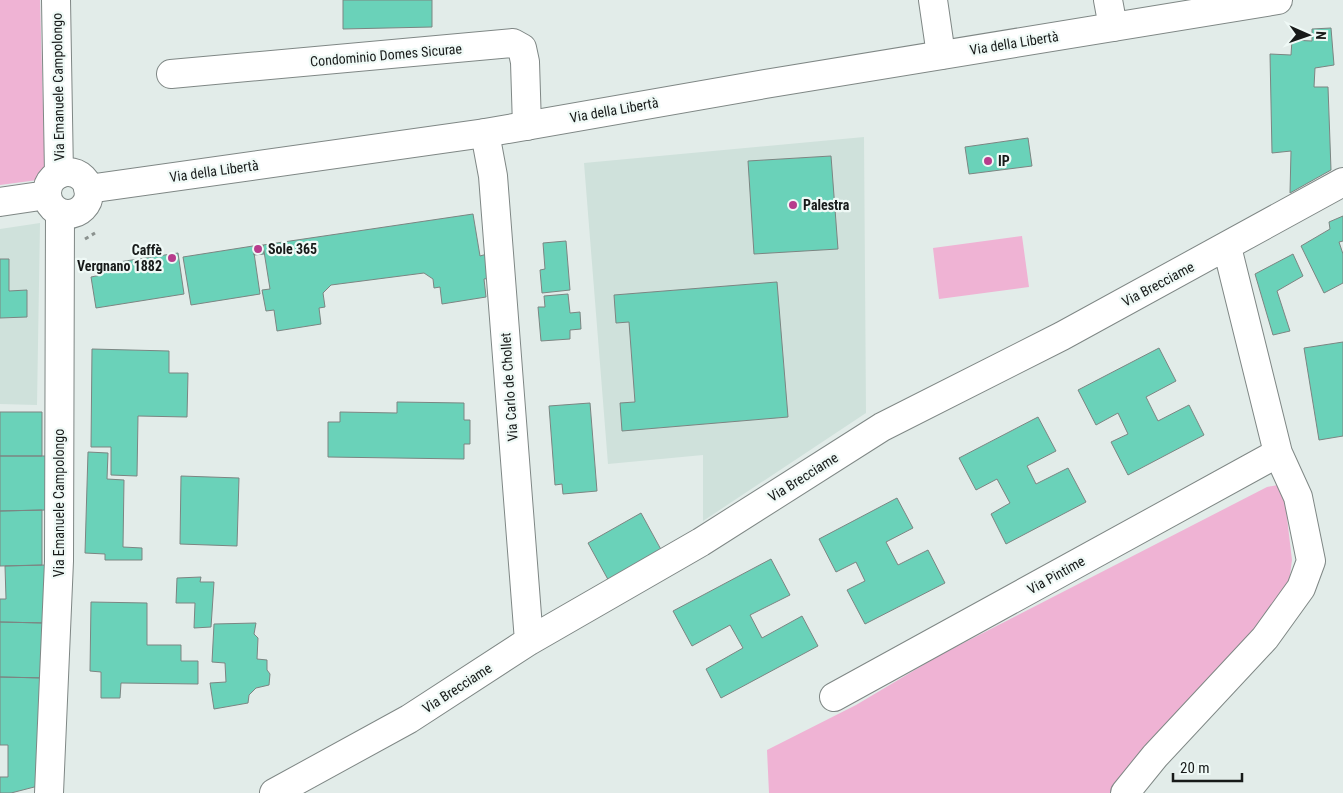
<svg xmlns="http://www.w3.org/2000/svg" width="1343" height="793" font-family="'Roboto Condensed',sans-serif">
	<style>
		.built { fill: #cfe1db }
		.green { fill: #efb3d4 }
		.building { fill: #6ad2b9; stroke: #7c8582 }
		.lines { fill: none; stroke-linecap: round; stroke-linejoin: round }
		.minor-casing { stroke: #7f8785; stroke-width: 30 }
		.secondary-casing { stroke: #7f8785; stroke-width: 30 }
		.path { stroke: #8b928f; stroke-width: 3; stroke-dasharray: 4 4; stroke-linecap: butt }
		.minor { stroke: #fff; stroke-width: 28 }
		.secondary { stroke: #fff; stroke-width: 28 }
		.poi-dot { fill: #b73c8c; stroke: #eff9f6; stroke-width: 2 }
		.labels { text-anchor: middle; stroke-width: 4.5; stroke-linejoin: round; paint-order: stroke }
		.street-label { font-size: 14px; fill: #171a19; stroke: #eff9f6 }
		.poi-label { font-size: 14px; font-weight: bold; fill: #171a19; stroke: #eff9f6; text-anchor: start }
	</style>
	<rect width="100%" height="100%" fill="#e2ece9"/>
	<path class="built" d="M864 137 866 413 703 521V455L608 464 584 163Z
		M40 223 37 405 0 404V229Z"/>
	<path class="green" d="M0 0H40L45 179 0 185Z
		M1022 236 1029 287 939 299 933 248Z
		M1283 484 1292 560 1287 598 1113 793H769L767 750 856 705 940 655 1267 487Z"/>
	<path class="building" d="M343 0H432V27L343 29Z
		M1331 28 1334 65 1315 68 1314 87H1328L1331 170 1290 193 1291 151 1272 153 1270 54 1291 55 1292 40 1312 41V29Z
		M1028 138 1032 166 969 174 965 147Z
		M831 156 838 249 754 254 748 161Z
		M473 214 480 256 487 254 491 278 484 279 486 297 442 304 440 287 434 288 433 279 424 273 331 285 323 293 325 307 319 308 321 324 277 331 274 310 266 311 262 290 270 289 263 245Z
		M1343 216V241L1339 242 1343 254V283L1324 293 1301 246 1330 229 1329 222Z
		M566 241 570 290 542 293 540 270 545 269 543 243Z
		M263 245 264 254 254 255 253 246Z
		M253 246 260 294 191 305 183 257Z
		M178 253 184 294 96 308 91 277 101 275 99 265Z
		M1293 254 1303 276 1277 291 1290 331 1273 335 1255 274Z
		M0 259H9V291L27 290V317L0 318Z
		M777 282 788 417 622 431 620 403 635 402 629 322 616 323 614 295Z
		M568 294 570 313 580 312 581 329 570 330V339L541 341 538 307H545L544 296Z
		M1343 342V436L1319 440 1304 348Z
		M1159 348 1176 381 1146 397 1158 421 1189 405 1204 435 1128 475 1111 442 1128 434 1118 413 1096 425 1078 390Z
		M92 349 169 351V373H188L187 417 138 416 137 476 111 475V447H91Z
		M397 402 464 403V420H470V444H464V459L328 457V422H340V412L397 413Z
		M590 403 597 491 563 494 562 484 555 485 549 406Z
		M0 412H42V456H0Z
		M1038 417 1056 451 1027 466 1036 484 1068 468 1086 502 1006 544 991 514 1010 503 997 479 976 490 959 458Z
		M88 452 108 453 107 479 124 480 123 547 142 548V560H105V554L85 553Z
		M0 456H46V510L0 511Z
		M181 476 239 478 237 546 180 544Z
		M897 498 913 528 886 542 898 565 928 550 945 583 865 624 847 590 865 581 856 562 836 572 819 539Z
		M42 510V565L0 566V511Z
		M641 513 664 555 611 585 588 543Z
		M771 559 790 595 750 615 762 638 802 616 818 646 721 698 706 669 743 648 730 625 692 646 673 611Z
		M47 565 45 623 0 622V599H6L5 566Z
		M201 577 200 582H214L211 627 194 628 195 603H176L177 578Z
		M91 602 147 603V645H181V661H198V684L121 683 120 698H101V672L90 671Z
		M0 622 45 623 43 678 0 677Z
		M256 623 254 634 258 638 257 659 267 660V670L270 674 269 685 256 688 249 695 248 703 214 709 210 683 226 682 225 663 212 662 214 624Z
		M0 677 48 678 42 785 11 793H0V777H8V745H0Z"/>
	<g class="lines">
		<defs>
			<path id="minor" d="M56 0 59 174
				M933 0 941 55
				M1108 0 1113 27
				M171 74 513 43 522 48 525 62 527 126
				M485 133 493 176 529 641
				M834 697 1278 453 1227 247
				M49 793 59 561 60 213
				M274 793 409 719 529 641 701 542 882 427 1062 336 1343 182
				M1125 793 1155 756 1265 638 1301 588 1311 561 1298 497 1278 453"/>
			<path id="secondary" d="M47 193a21 21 0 1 1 42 0a21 21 0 1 1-42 0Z
				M88 189 485 133 765 84 1278 0
				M0 202 47 195"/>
		</defs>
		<use href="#minor" class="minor-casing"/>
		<use href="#secondary" class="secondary-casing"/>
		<path class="path" d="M85 239 95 233"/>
		<use href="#minor" class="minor"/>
		<use href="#secondary" class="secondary"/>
	</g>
	<g class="poi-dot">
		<circle cx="988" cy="161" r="5"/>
		<circle cx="793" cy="205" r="5"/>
		<circle cx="258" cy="249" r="5"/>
		<circle cx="172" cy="258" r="5"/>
	</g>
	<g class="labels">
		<g class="street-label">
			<text transform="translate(1014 43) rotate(-9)" y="5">Via della Libertà</text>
			<text transform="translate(386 55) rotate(-5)" y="5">Condominio Domes Sicurae</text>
			<text transform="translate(58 87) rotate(-91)" y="5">Via Emanuele Campolongo</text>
			<text transform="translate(614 110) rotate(-10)" y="5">Via della Libertà</text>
			<text transform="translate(214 171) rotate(-8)" y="5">Via della Libertà</text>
			<text transform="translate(1158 284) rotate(-28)" y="5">Via Brecciame</text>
			<text transform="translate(509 387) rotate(-94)" y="5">Via Carlo de Chollet</text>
			<text transform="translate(803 477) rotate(-32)" y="5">Via Brecciame</text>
			<text transform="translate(59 503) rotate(-90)" y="5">Via Emanuele Campolongo</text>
			<text transform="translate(1056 575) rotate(-29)" y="5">Via Pintime</text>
			<text transform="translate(457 688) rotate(-33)" y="5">Via Brecciame</text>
		</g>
		<g class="poi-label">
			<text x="998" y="166">IP</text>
			<text x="803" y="210">Palestra</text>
			<text x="268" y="254">Sole 365</text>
			<text x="162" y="255" text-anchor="end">Caffè<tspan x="162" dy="16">Vergnano 1882</tspan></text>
		</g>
	</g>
	<g transform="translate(1308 35) rotate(92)" stroke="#eff9f6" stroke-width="4" paint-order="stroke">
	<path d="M0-4L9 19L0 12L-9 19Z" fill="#171a19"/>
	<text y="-8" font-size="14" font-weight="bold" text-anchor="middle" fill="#171a19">N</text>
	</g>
	<path d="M1173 773v8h69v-8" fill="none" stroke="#171a19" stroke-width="2.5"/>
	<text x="1180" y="773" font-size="15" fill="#171a19" stroke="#eff9f6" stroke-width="4" paint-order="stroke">20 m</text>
</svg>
